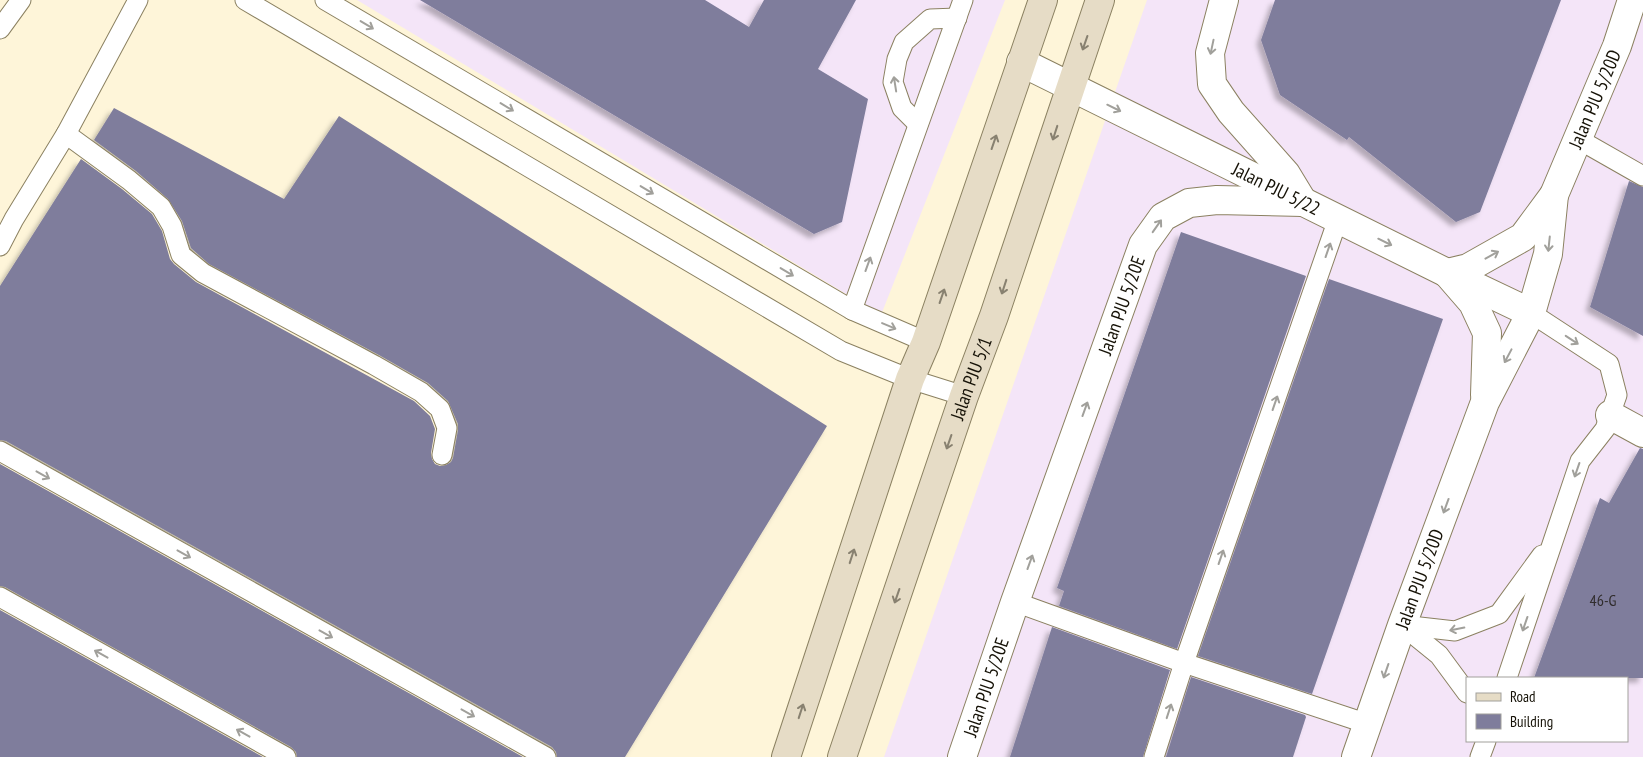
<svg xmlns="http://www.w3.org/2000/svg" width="1643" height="757" font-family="'PT Sans Narrow',sans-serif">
  <defs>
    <filter id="shadow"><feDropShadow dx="-4.5" dy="4.5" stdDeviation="2.5" flood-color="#0004"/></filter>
  </defs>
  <rect width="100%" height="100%" fill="#fef5d9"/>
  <!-- commercial -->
  <g fill="#f4e5f8" fill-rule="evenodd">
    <polygon points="357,0 1005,0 881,315"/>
    <path d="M1147 0H1643V757H884ZM1467 678H1627V741H1467Z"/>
  </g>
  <!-- building -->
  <g fill="#7f7d9c" filter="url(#shadow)">
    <polygon points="420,0 705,0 749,27 764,0 856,0 818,69 868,99 842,222 814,234"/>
    <polygon points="1275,0 1561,0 1480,212 1456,222 1349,137 1347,140 1280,95 1261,40"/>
    <polygon points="114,108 284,199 339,116 827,426 625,757 557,757 556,752 552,747 6,441 0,440 0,286 81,159 122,189 152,214 162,231 170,259 174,264 196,282 414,401 430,416 435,429 431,453 432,459 435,464 440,466 446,465 451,462 453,458 458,430 458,424 448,401 428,383 379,355 209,264 191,248 182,221 168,199 136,171 94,140"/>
    <polygon points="1629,181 1643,187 1643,336 1590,307"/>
    <polygon points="1181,232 1306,276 1177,649 1059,606 1064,591 1057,588"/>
    <polygon points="1329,279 1443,319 1312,694 1198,656"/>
    <polygon points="1640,448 1643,449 1643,678 1534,678 1600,498 1609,503"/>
    <polygon points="0,464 523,757 297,757 296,752 291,747 5,587 0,586"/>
    <polygon points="0,610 263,757 0,757"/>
    <polygon points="1052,627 1170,670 1143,757 1010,757"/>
    <polygon points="1191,677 1305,715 1306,717 1293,757 1166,757"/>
  </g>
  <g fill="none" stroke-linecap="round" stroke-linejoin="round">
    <defs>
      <g id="lane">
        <polyline points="245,0 841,351 910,379 964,396"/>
        <polyline points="325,0 852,310 926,342"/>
        <polyline points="0,29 21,0"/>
        <polyline points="918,124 902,108 893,82 897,59 904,42 930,19 957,18"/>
        <polyline points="66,134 129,180 161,207 172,226 181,255 203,273 374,365 421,392 440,409 447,428 442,455"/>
        <polyline points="1578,139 1643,176"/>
        <polyline points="0,246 14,219 66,134 138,0"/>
        <polyline points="852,310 963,0"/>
        <polyline points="0,451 546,757"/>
        <polyline points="0,597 286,757"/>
        <polyline points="1015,602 1184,663 1368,724"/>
        <polyline points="1402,625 1455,631 1499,614 1542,555"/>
        <polyline points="1402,625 1439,655 1467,693"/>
        <polyline points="1507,678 1580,461 1605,429 1617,395 1609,364 1531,313"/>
        <polyline points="1154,757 1184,663 1338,219"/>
        <polyline points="1480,757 1486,741"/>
      </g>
      <g id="street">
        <polyline points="1224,0 1210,53 1212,84 1231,112 1286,174 1303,202"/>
        <path id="s1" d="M1021 62 1447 273 1531 313"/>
        <path id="s2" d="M1485 395 1487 333 1473 303 1447 273 1468 268 1523 237 1554 195 1617 46 1632 0"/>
        <polyline points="1610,415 1643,433"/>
        <path id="s3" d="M962 757 1015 602 1143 245 1163 217 1189 203 1217 200 1303 202"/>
        <path id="s4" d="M1356 757 1402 625 1485 402 1531 313 1548 254 1554 195"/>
      </g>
      <g id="secondary">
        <polyline points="786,757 910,379 926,342 1043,0"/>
        <path id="s5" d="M842 757 964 396 994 316 1100 0"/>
      </g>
    </defs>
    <!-- lane casing -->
    <use href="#lane" stroke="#8b8161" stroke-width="21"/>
    <!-- street casing -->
    <use href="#street" stroke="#8b8161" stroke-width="30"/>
    <!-- secondary casing -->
    <use href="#secondary" stroke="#8b8161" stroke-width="30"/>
    <!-- lane -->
    <use href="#lane" stroke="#fff" stroke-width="19"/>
    <!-- street -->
    <use href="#street" stroke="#fff" stroke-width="28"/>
    <!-- secondary -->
    <use href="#secondary" stroke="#e6dcc6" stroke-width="28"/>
  </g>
  <!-- one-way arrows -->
  <defs><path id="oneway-shaft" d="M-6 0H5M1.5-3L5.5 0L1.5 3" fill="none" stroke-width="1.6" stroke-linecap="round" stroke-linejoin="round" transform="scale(1.25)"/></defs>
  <g stroke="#a1a09b">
    <use href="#oneway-shaft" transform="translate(367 25) rotate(31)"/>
    <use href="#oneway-shaft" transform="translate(1212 47) rotate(102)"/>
    <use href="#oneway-shaft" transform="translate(895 84) rotate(-99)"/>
    <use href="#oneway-shaft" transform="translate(507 107) rotate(31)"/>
    <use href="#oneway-shaft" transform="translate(1114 108) rotate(26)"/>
    <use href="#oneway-shaft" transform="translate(647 190) rotate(31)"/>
    <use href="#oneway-shaft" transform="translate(1157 226) rotate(-55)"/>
    <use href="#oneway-shaft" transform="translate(1385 242) rotate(26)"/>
    <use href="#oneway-shaft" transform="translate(1549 244) rotate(96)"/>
    <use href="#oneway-shaft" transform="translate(1328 250) rotate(-71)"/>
    <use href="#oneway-shaft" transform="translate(1492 255) rotate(-29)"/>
    <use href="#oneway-shaft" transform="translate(868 264) rotate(-70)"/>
    <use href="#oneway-shaft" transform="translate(787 272) rotate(31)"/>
    <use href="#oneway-shaft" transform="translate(889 326) rotate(23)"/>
    <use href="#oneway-shaft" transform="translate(1572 340) rotate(33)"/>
    <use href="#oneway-shaft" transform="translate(1508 356) rotate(118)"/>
    <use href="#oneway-shaft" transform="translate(1275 403) rotate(-71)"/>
    <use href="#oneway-shaft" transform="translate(1085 409) rotate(-70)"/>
    <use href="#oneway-shaft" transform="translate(1577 470) rotate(109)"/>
    <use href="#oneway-shaft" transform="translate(43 475) rotate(29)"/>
    <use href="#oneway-shaft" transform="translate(1446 506) rotate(110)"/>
    <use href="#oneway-shaft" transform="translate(184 554) rotate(29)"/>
    <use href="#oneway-shaft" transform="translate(1221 557) rotate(-71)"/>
    <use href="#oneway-shaft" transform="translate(1030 562) rotate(-70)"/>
    <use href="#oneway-shaft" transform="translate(1525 624) rotate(109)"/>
    <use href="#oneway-shaft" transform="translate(1457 629) rotate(169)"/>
    <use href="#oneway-shaft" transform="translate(326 634) rotate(29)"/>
    <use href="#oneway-shaft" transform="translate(101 654) rotate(-151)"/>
    <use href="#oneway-shaft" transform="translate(1386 671) rotate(109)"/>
    <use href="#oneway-shaft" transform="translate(1169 711) rotate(-72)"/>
    <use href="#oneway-shaft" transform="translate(468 713) rotate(29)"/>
    <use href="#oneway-shaft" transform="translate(243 733) rotate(-151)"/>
  </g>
  <g stroke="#888170">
    <use href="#oneway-shaft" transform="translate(1085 43) rotate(109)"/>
    <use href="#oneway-shaft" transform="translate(1055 133) rotate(108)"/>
    <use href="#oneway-shaft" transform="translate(994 142) rotate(-71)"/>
    <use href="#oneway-shaft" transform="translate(1004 287) rotate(108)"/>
    <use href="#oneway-shaft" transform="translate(942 296) rotate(-71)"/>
    <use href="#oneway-shaft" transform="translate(949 442) rotate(109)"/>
    <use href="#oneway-shaft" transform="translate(852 556) rotate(-72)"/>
    <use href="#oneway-shaft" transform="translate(897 596) rotate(109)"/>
    <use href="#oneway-shaft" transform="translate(801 711) rotate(-72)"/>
  </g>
  <g text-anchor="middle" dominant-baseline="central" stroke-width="4" stroke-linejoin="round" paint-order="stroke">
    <!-- number labels -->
    <g font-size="16" fill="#302c2c">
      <text x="1603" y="600">46-G</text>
    </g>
    <!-- street labels -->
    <g font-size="19" fill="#151106" stroke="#fff">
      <text stroke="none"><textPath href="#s2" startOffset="376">Jalan PJU 5/20D</textPath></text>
      <text stroke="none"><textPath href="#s1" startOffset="285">Jalan PJU 5/22</textPath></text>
      <text stroke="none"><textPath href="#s3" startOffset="479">Jalan PJU 5/20E</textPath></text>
      <text stroke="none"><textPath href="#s5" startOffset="400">Jalan PJU 5/1</textPath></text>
      <text stroke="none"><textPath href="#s4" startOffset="189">Jalan PJU 5/20D</textPath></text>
      <text stroke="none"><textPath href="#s3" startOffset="74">Jalan PJU 5/20E</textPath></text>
    </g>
  </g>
  <!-- legend -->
  <rect x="1466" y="677" width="162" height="65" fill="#ffffff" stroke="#a1a09b"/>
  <rect x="1476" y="693" width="25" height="8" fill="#e6dcc6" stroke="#a1a09b"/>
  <text x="1510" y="702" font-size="15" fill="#151106">Road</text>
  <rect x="1476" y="714" width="25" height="15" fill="#7f7d9c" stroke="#a1a09b"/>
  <text x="1510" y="727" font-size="15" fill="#151106">Building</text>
</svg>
